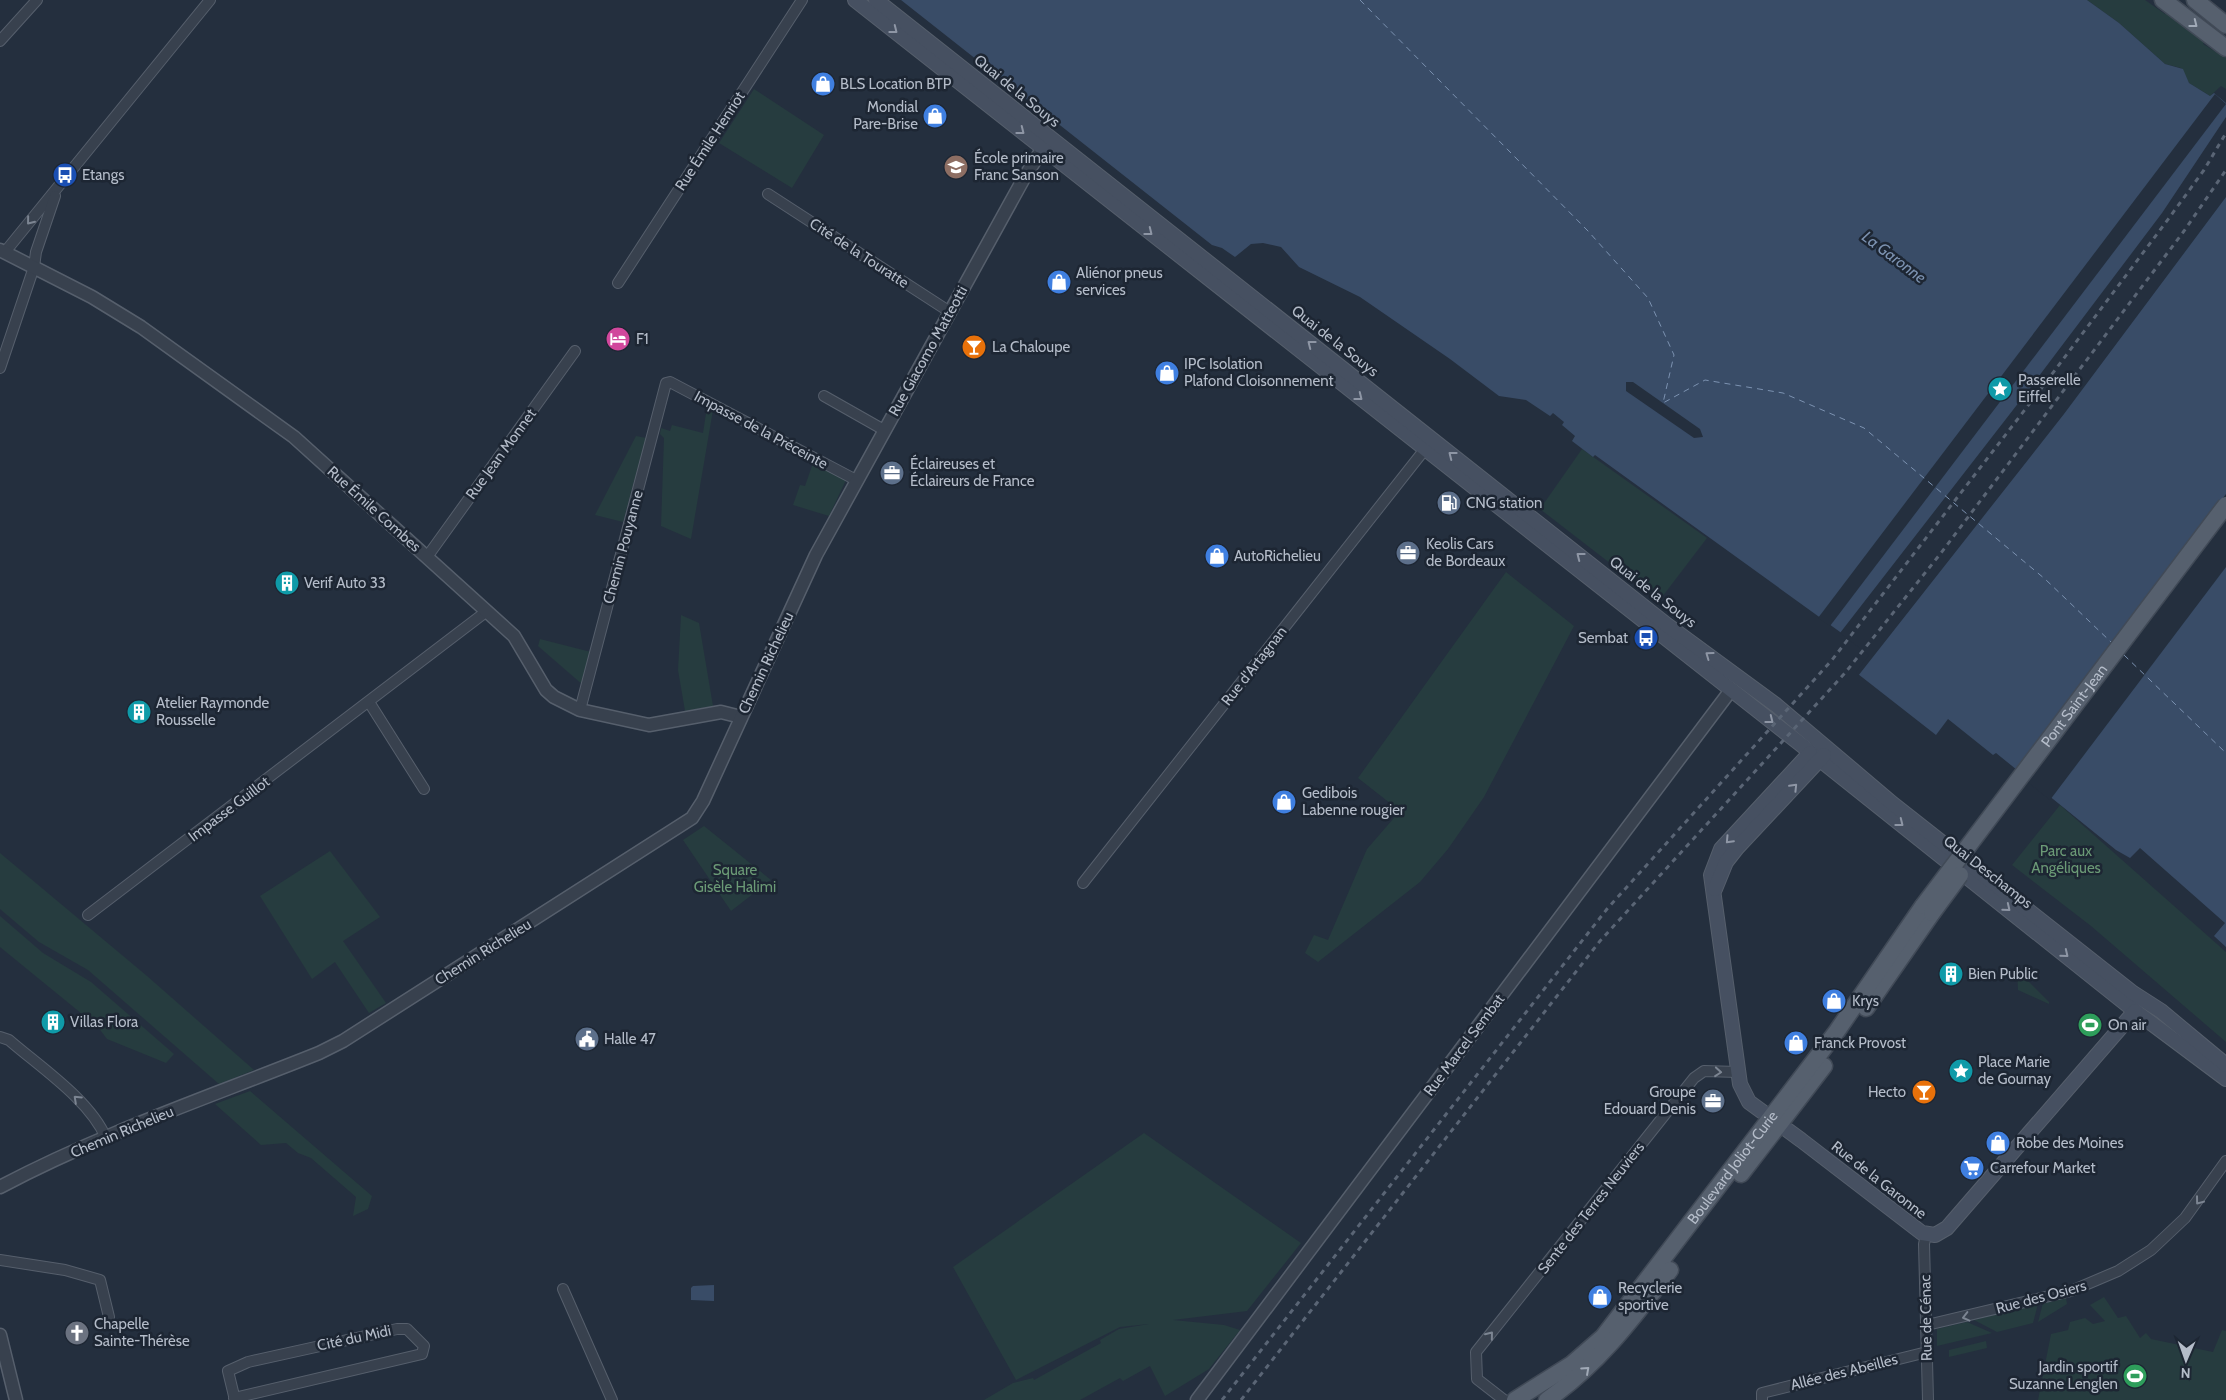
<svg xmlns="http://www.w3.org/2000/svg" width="2226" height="1400" font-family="Cabin,sans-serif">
  <rect width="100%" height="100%" fill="#242f3e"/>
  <!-- green -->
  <g fill="#263c3f">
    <polygon points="2087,0 2145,0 2165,14 2168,11 2206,39 2203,44 2226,58 2226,89 2221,86 2210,96 2189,83 2181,68 2165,64 2119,23"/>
    <polygon points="754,89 824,135 792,188 719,143"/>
    <polygon points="707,407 713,410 691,539 661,526 664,438 660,434 661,428 670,431 672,425 703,433"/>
    <polygon points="636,436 646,438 623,522 595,515"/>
    <polygon points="1582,449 1707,538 1659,601 1540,509"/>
    <polygon points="813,463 846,480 829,516 793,505 800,485 805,486"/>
    <polygon points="1506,572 1574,626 1484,797 1448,849 1420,882 1318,962 1305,953 1314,935 1328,940 1367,849 1400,811 1358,778"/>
    <polygon points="681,615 699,623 713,706 685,711 678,670"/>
    <polygon points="540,639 591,652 583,685 538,646"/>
    <polygon points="2060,805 2226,952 2226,1042 2091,926 2012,865"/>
    <polygon points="704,826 771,880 731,911 683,840"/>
    <polygon points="330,851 380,917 343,941 386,1003 369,1013 335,962 312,979 260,896"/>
    <polygon points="0,853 147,976 254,1070 219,1084 88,970 39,942 0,909"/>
    <polygon points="0,916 43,953 91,982 174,1054 166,1063 107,1039 98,1027 0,947"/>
    <polygon points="2017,970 2049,1002 2049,1004 2018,990"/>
    <polygon points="250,1091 372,1196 368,1209 353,1216 356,1197 311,1158 298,1153 286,1143 261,1145 215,1104"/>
    <polygon points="1144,1133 1301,1243 1247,1311 1173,1320 1224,1325 1240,1330 1209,1369 1165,1396 1150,1366 1123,1381 1120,1378 1080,1400 984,1400 1013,1383 1033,1378 1034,1380 1101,1343 1100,1340 1119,1329 1149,1324 1120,1327 1016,1380 953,1267"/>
    <polygon points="2104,1297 2118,1318 2126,1316 2140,1338 2146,1333 2151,1339 2213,1352 2222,1330 2226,1331 2226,1400 2038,1400 2051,1334 2068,1330 2070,1322 2085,1318 2093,1324 2105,1321 2090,1305"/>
    <polygon points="2066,1298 2067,1304 2038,1322 2043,1303"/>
    <polygon points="2038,1304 2033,1323 1997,1332 1974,1320"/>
    <polygon points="1967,1322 1992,1333 1937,1346 1937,1329"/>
    <polygon points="1986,1341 1987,1348 1949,1357 1949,1350"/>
  </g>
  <!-- water -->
  <g fill="#394c67">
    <polygon points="901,0 2087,0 2119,23 2165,64 2183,69 2189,83 2210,96 2214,93 2226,103 2226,947 2214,936 2225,923 2140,848 2130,858 2116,850 1996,753 1993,755 1948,719 1936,735 1858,674 1872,655 1595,455 1593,457 1572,441 1575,436 1562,425 1564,422 1553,413 1550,416 1526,400 1499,396 1450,359 1360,297 1299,267 1281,247 1263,243 1251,244 1235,257 1222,248 1212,245"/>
    <polygon points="714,1285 714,1301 691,1300 691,1288 693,1286"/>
  </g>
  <!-- pier -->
  <g fill="#242f3e">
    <polygon points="2215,94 2226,104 1830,626 1818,618"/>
    <polygon points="2226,117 2226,197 2064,414 1858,676 1856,672 1869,655 1840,633 2030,388 2162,213"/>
    <polygon points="1626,382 1633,382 1700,429 1703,437 1694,438 1626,391"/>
    <polygon points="2226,494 2226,567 2050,800 2015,772"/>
  </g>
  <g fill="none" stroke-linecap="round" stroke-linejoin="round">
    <!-- ferry -->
    <g stroke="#7c92b1" stroke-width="1" stroke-dasharray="6 5" stroke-linecap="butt">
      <polyline points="1360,0 1588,231 1648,298 1674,355 1663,403 1705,380 1783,393 1864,428 2045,579 2112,643"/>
      <polyline points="2124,655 2226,753"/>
    </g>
    <defs>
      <g id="minor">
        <polyline points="0,41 37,0"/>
        <polyline points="768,194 950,312"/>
        <polyline points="5,252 210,0"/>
        <polyline points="618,283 802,0"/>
        <polyline points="0,368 34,267 36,252 55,196"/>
        <polyline points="824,396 884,430"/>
        <polyline points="427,557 575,351"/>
        <polyline points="369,702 424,789"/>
        <polyline points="580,710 666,383 670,382 856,480"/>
        <polyline points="1083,883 1429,444"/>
        <polyline points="88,915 487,611"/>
        <path d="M0 1037 9 1040C40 1067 90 1100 106 1138"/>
        <polyline points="1926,1235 1924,1244 1928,1400"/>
        <polyline points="0,1260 65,1270 100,1280 109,1317"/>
        <polyline points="563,1289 612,1400"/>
        <polyline points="1927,1325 2071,1291 2118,1271 2151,1250 2185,1218 2226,1161"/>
        <polyline points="234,1398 422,1354 424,1346 407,1329 397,1329 248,1362 228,1371 235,1400"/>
        <polyline points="1504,1400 1477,1379 1476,1352 1694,1078 1704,1071 1738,1072"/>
        <polyline points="1762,1400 1762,1393 1927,1352"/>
      </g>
      <g id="tertiary">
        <polyline points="0,250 92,297 141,327 294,437 514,636 546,690 554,697 580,710 649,725 721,712 741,717"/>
        <path d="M0 1187C102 1133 212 1096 319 1053L343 1041 692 818 703 801 816 555 1024 178 1048 140"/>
        <polyline points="0,1335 16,1400"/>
        <polyline points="1197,1400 1731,690"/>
      </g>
      <g id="secondary">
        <polyline points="855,0 1799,743 2135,1011 2226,1079"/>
        <polyline points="876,0 1667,625 1776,705 1893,804 2133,993 2161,1011 2226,1065"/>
        <polyline points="1810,753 1721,849 1711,875 1740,1084 1749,1102 1801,1140 1922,1233 1935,1235 1947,1228 2135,1011"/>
        <polyline points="1715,889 1726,862 1737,848 1824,755"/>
      </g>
      <g id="primary">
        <polyline points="2163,0 2226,48"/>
        <polyline points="2195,0 2226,25"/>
        <polyline points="1866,1008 1932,913"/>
        <polyline points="1741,1174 1824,1066"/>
        <path id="s1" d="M1515 1400 1572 1364 1603 1337 1837 1031 1923 906"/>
        <path d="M1547 1400C1598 1365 1633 1318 1670 1270"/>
      </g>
    </defs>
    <!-- minor casing -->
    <use href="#minor" stroke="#565f6c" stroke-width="12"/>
    <!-- tertiary casing -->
    <use href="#tertiary" stroke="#565f6c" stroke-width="15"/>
    <!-- secondary casing -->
    <use href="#secondary" stroke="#565f6c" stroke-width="16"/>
    <!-- primary casing -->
    <use href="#primary" stroke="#414a57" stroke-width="19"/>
    <!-- minor -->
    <use href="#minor" stroke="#38414e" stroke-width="10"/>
    <!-- tertiary -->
    <use href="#tertiary" stroke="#38414e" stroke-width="12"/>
    <!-- secondary -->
    <use href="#secondary" stroke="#465061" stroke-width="14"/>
    <!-- primary -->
    <use href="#primary" stroke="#56606e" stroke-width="16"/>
    <!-- rail -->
    <g stroke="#5a6575" stroke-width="3" stroke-dasharray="5 5" stroke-linecap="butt">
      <polyline points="1222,1400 1607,909 1832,660 2037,394 2169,218 2204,170 2226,133"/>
      <polyline points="1241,1400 1600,941 1845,673 1941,553 2184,231 2226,170"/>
    </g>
    <defs>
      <g id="primary-bridge">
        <path id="s2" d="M1923 906 2226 505"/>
        <polyline points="1932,913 1960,875"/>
      </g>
    </defs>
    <!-- primary-bridge casing -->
    <use href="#primary-bridge" stroke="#414a57" stroke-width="19" stroke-linecap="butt"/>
    <!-- primary-bridge -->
    <use href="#primary-bridge" stroke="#56606e" stroke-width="16"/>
  </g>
  <!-- one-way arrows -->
  <defs><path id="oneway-chevron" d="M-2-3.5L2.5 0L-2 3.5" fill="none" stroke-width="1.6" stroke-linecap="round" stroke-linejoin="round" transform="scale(1.25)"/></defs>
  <g stroke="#a1aab7">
    <use href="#oneway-chevron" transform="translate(2194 24) rotate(38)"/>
    <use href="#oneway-chevron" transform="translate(1586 1370) rotate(-42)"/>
  </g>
  <g stroke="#8e96a5">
    <use href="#oneway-chevron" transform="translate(894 30) rotate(38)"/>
    <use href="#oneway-chevron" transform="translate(1021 131) rotate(38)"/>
    <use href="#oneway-chevron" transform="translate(1149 232) rotate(38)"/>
    <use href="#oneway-chevron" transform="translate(1311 344) rotate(-142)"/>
    <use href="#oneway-chevron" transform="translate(1359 397) rotate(38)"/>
    <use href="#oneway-chevron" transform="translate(1452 455) rotate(-142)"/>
    <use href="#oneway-chevron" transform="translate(1580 556) rotate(-142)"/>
    <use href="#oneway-chevron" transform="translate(1709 655) rotate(-144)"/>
    <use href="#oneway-chevron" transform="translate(1770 720) rotate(38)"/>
    <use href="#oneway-chevron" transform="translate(1794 787) rotate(-46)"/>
    <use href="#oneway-chevron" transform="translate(1900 823) rotate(38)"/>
    <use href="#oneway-chevron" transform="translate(1729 840) rotate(133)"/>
    <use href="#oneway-chevron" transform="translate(2007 908) rotate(39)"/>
    <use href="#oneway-chevron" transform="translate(2065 954) rotate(39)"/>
  </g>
  <g stroke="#7c8592">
    <use href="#oneway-chevron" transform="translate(30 221) rotate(129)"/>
    <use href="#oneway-chevron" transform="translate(1718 1072) rotate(5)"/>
    <use href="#oneway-chevron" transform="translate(77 1099) rotate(-137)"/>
    <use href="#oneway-chevron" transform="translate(2199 1201) rotate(127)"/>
    <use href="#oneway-chevron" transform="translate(1966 1317) rotate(166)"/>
    <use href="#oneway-chevron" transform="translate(1490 1335) rotate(-51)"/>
  </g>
  <!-- icons -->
  <defs>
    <symbol id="shop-disc" viewBox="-11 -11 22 22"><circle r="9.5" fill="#3f7fe0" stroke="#1d2633"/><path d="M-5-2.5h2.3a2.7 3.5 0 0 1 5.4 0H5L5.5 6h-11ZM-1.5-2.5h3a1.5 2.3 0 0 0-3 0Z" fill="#fff"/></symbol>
    <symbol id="school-disc" viewBox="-11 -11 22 22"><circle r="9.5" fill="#8d6e63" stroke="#1d2633"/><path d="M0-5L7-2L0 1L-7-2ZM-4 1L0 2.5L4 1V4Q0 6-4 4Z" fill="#fff"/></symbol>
    <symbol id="bus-disc" viewBox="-11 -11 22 22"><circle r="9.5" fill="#1a4fb4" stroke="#1d2633"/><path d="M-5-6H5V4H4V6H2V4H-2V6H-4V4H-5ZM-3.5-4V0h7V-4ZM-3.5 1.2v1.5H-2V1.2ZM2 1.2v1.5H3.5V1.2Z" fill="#fff"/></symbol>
    <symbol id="hotel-disc" viewBox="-11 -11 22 22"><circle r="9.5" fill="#d1479c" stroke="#1d2633"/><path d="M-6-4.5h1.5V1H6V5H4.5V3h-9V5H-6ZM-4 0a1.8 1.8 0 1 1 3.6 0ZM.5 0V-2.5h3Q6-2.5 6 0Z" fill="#fff"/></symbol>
    <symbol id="bar-disc" viewBox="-11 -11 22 22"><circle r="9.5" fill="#e8710a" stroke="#1d2633"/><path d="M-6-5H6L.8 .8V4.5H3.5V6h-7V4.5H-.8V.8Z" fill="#fff"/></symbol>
    <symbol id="sight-disc" viewBox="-11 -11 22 22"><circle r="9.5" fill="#0f9aa8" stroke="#1d2633"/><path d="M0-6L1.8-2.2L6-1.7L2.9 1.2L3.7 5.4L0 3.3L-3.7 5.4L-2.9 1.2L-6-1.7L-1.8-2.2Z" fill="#fff"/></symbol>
    <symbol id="office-disc" viewBox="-11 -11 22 22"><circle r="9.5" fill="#5c6f8a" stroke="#1d2633"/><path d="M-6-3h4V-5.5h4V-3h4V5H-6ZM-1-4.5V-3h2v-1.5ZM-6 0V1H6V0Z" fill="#fff"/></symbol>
    <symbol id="fuel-disc" viewBox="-11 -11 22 22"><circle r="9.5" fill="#5c6f8a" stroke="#1d2633"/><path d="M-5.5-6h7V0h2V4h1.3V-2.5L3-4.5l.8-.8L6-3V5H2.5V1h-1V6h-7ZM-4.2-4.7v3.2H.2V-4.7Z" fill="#fff"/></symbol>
    <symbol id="building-disc" viewBox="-11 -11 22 22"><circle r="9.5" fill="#0f9aa8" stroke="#1d2633"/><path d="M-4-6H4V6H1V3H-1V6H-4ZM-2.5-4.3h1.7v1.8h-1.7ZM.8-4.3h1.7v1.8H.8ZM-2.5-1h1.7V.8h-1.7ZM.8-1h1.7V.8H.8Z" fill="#fff"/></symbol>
    <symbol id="stadium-disc" viewBox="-11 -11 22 22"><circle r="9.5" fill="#2e9e5b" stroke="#1d2633"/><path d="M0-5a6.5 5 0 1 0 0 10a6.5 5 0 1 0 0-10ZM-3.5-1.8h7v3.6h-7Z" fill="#fff"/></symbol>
    <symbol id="civic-disc" viewBox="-11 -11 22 22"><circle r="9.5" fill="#5c6f8a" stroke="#1d2633"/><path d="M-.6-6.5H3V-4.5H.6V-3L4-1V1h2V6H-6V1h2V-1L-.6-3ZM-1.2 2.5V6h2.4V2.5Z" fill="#fff"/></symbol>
    <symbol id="supermarket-disc" viewBox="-11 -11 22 22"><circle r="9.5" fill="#3f7fe0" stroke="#1d2633"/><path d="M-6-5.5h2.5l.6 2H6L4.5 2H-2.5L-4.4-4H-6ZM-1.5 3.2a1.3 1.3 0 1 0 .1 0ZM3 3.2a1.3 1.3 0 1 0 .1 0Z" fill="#fff"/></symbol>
    <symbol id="church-disc" viewBox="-11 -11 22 22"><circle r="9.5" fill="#6b7280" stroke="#1d2633"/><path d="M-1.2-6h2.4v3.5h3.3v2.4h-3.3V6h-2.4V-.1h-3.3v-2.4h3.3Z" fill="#fff"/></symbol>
  </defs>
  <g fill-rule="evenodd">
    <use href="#shop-disc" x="809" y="70" width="28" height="28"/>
    <use href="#shop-disc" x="921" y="102" width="28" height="28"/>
    <use href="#school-disc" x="942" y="153" width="28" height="28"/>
    <use href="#bus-disc" x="51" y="161" width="28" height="28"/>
    <use href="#shop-disc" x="1045" y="268" width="28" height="28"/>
    <use href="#hotel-disc" x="604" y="325" width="28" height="28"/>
    <use href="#bar-disc" x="960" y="333" width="28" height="28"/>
    <use href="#shop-disc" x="1153" y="359" width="28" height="28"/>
    <use href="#sight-disc" x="1986" y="375" width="28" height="28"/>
    <use href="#office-disc" x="878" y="459" width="28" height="28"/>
    <use href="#fuel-disc" x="1435" y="489" width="28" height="28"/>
    <use href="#office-disc" x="1394" y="539" width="28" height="28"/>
    <use href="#shop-disc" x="1203" y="542" width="28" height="28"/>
    <use href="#building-disc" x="273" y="569" width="28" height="28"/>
    <use href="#bus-disc" x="1632" y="624" width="28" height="28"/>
    <use href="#building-disc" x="125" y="698" width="28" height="28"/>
    <use href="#shop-disc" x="1270" y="788" width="28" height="28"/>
    <use href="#building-disc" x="1937" y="960" width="28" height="28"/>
    <use href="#shop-disc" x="1820" y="987" width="28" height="28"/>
    <use href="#building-disc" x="39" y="1008" width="28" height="28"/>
    <use href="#stadium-disc" x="2076" y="1011" width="28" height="28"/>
    <use href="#civic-disc" x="573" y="1025" width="28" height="28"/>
    <use href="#shop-disc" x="1782" y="1029" width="28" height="28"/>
    <use href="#sight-disc" x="1947" y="1057" width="28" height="28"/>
    <use href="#bar-disc" x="1910" y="1078" width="28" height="28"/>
    <use href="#office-disc" x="1699" y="1087" width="28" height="28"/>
    <use href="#shop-disc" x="1984" y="1129" width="28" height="28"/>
    <use href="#supermarket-disc" x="1958" y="1154" width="28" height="28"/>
    <use href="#shop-disc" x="1586" y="1283" width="28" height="28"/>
    <use href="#church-disc" x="63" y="1319" width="28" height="28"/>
    <use href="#stadium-disc" x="2121" y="1362" width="28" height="28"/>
  </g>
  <g text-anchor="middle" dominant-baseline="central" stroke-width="5" stroke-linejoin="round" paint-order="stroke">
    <!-- poi labels -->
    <g font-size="15" fill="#b4bcc9" stroke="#1d2633" text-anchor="start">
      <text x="840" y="84">BLS Location BTP</text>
      <text x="918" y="107" text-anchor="end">Mondial<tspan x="918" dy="17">Pare-Brise</tspan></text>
      <text x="974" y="158">École primaire<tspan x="974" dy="17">Franc Sanson</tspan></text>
      <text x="82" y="175">Etangs</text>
      <text x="1076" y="273">Aliénor pneus<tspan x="1076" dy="17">services</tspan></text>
      <text x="636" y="339">F1</text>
      <text x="992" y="347">La Chaloupe</text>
      <text x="1184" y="364">IPC Isolation<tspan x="1184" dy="17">Plafond Cloisonnement</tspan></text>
      <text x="2018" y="380">Passerelle<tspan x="2018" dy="17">Eiffel</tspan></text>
      <text x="910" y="464">Éclaireuses et<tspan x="910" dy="17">Éclaireurs de France</tspan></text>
      <text x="1466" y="503">CNG station</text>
      <text x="1426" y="544">Keolis Cars<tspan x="1426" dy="17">de Bordeaux</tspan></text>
      <text x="1234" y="556">AutoRichelieu</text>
      <text x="304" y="583">Verif Auto 33</text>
      <text x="1628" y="638" text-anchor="end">Sembat</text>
      <text x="156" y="703">Atelier Raymonde<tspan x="156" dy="17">Rousselle</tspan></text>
      <text x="1302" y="793">Gedibois<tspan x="1302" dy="17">Labenne rougier</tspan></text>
      <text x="1968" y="974">Bien Public</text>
      <text x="1852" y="1001">Krys</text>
      <text x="70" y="1022">Villas Flora</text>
      <text x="2108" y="1025">On air</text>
      <text x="604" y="1039">Halle 47</text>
      <text x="1814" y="1043">Franck Provost</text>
      <text x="1978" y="1062">Place Marie<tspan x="1978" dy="17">de Gournay</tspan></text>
      <text x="1696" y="1092" text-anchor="end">Groupe<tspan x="1696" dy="17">Edouard Denis</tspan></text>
      <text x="1906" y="1092" text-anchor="end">Hecto</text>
      <text x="2016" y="1143">Robe des Moines</text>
      <text x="1990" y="1168">Carrefour Market</text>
      <text x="1618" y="1288">Recyclerie<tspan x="1618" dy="17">sportive</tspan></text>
      <text x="94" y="1324">Chapelle<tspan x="94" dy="17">Sainte-Thérèse</tspan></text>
      <text x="2118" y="1367" text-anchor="end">Jardin sportif<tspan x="2118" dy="17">Suzanne Lenglen</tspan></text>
    </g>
    <!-- street labels -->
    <g font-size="15" fill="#b4bcc9" stroke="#1d2633">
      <text transform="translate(1017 91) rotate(39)">Quai de la Souys</text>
      <text transform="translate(710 141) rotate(-57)">Rue Émile Henriot</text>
      <text transform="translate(859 253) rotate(33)">Cité de la Touratte</text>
      <text transform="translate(1335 341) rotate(38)">Quai de la Souys</text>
      <text transform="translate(928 351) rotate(-61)">Rue Giacomo Matteotti</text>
      <text transform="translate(761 430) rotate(28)">Impasse de la Préceinte</text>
      <text transform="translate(501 454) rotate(-54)">Rue Jean Monnet</text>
      <text transform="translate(374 509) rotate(42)">Rue Émile Combes</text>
      <text transform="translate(623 547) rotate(-75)">Chemin Pouyanne</text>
      <text transform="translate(1653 592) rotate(38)">Quai de la Souys</text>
      <text transform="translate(766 663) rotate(-65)">Chemin Richelieu</text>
      <text transform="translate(1254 666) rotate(-52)">Rue d'Artagnan</text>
      <text stroke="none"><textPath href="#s2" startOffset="251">Pont Saint-Jean</textPath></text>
      <text transform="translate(229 809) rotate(-37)">Impasse Guillot</text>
      <text transform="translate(1988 872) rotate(38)">Quai Deschamps</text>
      <text transform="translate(483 952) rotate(-32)">Chemin Richelieu</text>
      <text transform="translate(1464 1045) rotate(-53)">Rue Marcel Sembat</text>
      <text transform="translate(122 1132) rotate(-23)">Chemin Richelieu</text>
      <text stroke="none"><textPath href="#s1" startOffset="322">Boulevard Joliot-Curie</textPath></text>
      <text transform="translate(1879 1180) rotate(38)">Rue de la Garonne</text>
      <text transform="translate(1591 1208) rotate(-52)">Sente des Terres Neuviers</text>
      <text transform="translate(2041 1297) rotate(-15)">Rue des Osiers</text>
      <text transform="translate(1926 1318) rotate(-91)">Rue de Cénac</text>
      <text transform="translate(354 1338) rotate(-12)">Cité du Midi</text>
      <text transform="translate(1844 1372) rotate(-14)">Allée des Abeilles</text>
    </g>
    <!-- park labels -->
    <g font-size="15" fill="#6b9a76" stroke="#1d2633">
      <text x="2066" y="851">Parc aux<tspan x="2066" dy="17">Angéliques</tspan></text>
      <text x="735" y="870">Square<tspan x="735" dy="17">Gisèle Halimi</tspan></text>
    </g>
    <!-- water labels -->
    <g font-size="16" font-style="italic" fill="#7c92b1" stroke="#1d2633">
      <text transform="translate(1894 257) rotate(37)">La Garonne</text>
    </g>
  </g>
  <!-- north arrow -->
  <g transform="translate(2186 1360) rotate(182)" stroke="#1d2633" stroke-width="4" paint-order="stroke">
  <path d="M0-4L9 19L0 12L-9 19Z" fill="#b4bcc9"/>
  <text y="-8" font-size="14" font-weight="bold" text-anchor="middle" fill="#b4bcc9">N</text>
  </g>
</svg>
